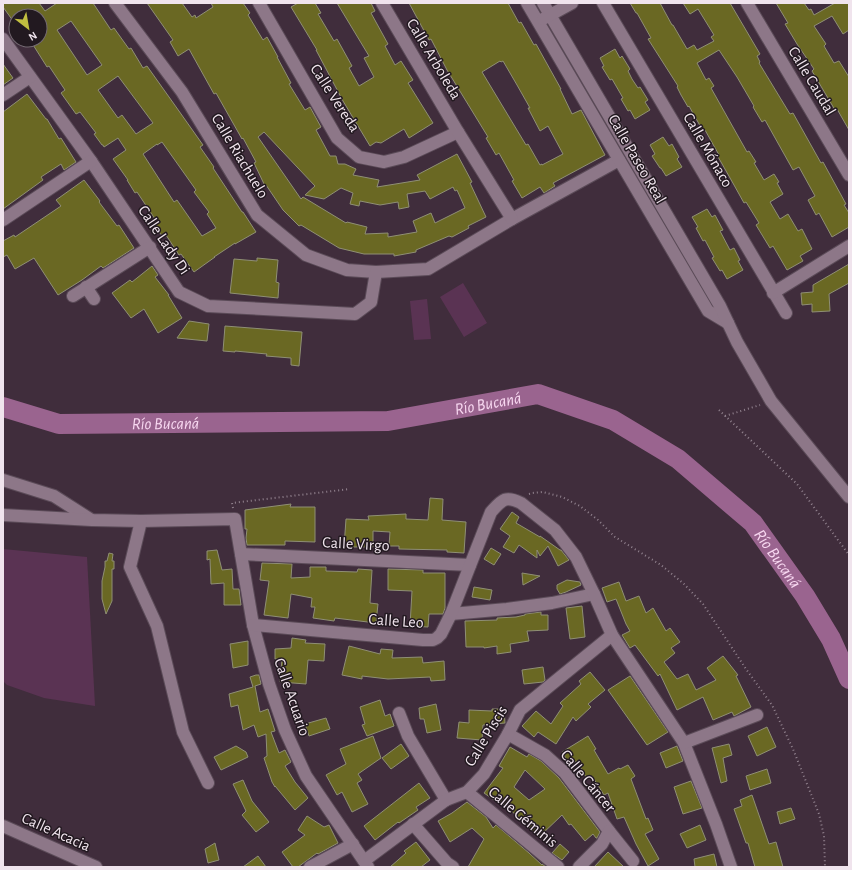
<svg xmlns="http://www.w3.org/2000/svg" width="852" height="870" font-family="'Alegreya Sans',sans-serif">
  <rect width="100%" height="100%" fill="#402d3c"/>
  <!-- green -->
  <g fill="#5a3353">
    <polygon points="463,283 487,323 464,337 440,297"/>
    <polygon points="427,299 431,339 414,340 410,301"/>
    <polygon points="3,549 87,557 95,706 44,698 7,685 3,681"/>
  </g>
  <g fill="none" stroke-linecap="round" stroke-linejoin="round">
    <!-- river -->
    <path stroke="#9a648f" stroke-width="20" id="s1" d="M3 407 59 424 388 421 538 394 613 420 678 459 753 523 805 596 831 639 849 679"/>
  </g>
  <!-- building -->
  <g fill="#6a6823" stroke="#8f8f75" fill-rule="evenodd">
    <path d="M3 3H39L45 11 57 3H93L111 30 114 28 129 49 131 48 143 68 147 66 174 104 203 145 200 147 214 167 213 168 242 212H243L256 232 235 244V243L214 257H215L194 272 181 254 179 255 166 235 163 237 156 228 155 219 137 192 135 193 127 180H128L113 159 126 150 118 138 104 147 103 145H102L94 134 96 133 80 112 76 114 61 93 65 90 49 66 47 67 30 40H40V16H16V25L3 7ZM71 21 102 65 87 75 57 30ZM118 76 153 123 136 134 122 115 118 118 98 90ZM162 142 196 190 194 192 209 212 207 214 216 228 202 236 177 200 174 202 143 154 157 144V145Z"/>
    <path d="M147 3H182L192 17 195 15 196 18 213 7 211 3H243L250 13 248 15 263 40 267 37 278 57H277L291 83 289 84 305 110 310 107 321 127 316 130 330 156H336L338 164H345L356 169 353 175 379 180 377 187 420 180 417 175 457 154 472 182 470 183 486 217 468 226 469 228 452 237 449 236 416 250V252L394 256V254H364L339 248 301 225 299 226 283 210 266 185 265 186 254 163 256 162 243 138 242 139 216 93 214 94 189 49 178 56 170 42 173 40ZM264 132 315 186 305 195 324 199 341 188 353 193 350 204 359 206 360 201 380 205 398 202 399 209 409 207 407 194 425 191 430 199 453 187 455 191 457 190 465 208 435 223 431 213 413 221 417 232 388 237V233L365 234 367 227 347 222 346 223 303 197 301 199 258 137Z"/>
    <polygon points="298,3 315,3 321,13 318,14 334,41 337,39 352,66 349,68 359,86 374,77 364,58 369,56 337,3 371,3 375,11 371,13 388,44 385,46 395,65 401,61 413,80 408,83 433,123 409,138 404,129 381,143 376,142 370,146 343,101 316,50 317,50 291,7"/>
    <path d="M409 3H508L519 23 521 22 534 45 536 44 561 89H560L572 114 581 110 605 155 553 183 555 186 544 193 540 187 522 198 512 181 514 180 499 153 496 155 486 138 488 137 447 70 431 39 429 40ZM500 61 501 62 503 61 517 85 530 108H528L540 131 548 126 563 154 542 165V164L540 165 528 144 526 145 482 72Z"/>
    <polygon points="630,3 660,3 672,25 673,25 687,49 694,45 697,50 714,41 711,37 714,35 698,9 690,14 683,3 730,3 760,54 757,56 760,62 759,63 790,114 793,113 821,163 823,162 846,204 844,205 849,213 849,227 832,237 819,213 816,215 808,200 815,196 799,167 793,170 765,120 762,122 753,107 754,106 737,77 719,50 697,63 706,80 709,78 714,86 711,88 747,152 749,151 756,162 754,163 764,180 774,174 779,182 777,183 783,194 770,202 780,219 788,214 798,231 802,229 812,249 800,256 803,261 787,270 773,246 770,248 756,225 759,223 746,202 744,203 734,185 717,155 719,155 705,130 703,131 689,106 688,107 681,95 677,87 678,86 648,39 651,38 637,13 636,13"/>
    <polygon points="776,3 804,3 809,10 811,9 814,15 835,3 849,3 849,30 843,34 832,16 814,26 826,44 824,46 834,63 839,61 849,77 849,130 837,109 835,110 812,71 814,69 797,44 785,24 788,23"/>
    <polygon points="615,49 620,58 622,56 630,69 628,71 632,79 638,88 640,87 648,100 645,102 650,110 635,119 630,110 628,111 621,99 623,98 612,79 610,80 602,67 604,66 600,58"/>
    <polygon points="3,64 13,78 3,85"/>
    <polygon points="27,94 46,119 47,119 59,139 61,138 76,162 64,170 61,164 41,177 43,180 3,209 3,112"/>
    <polygon points="663,137 669,146 672,144 679,157 677,159 682,167 666,176 661,168 660,168 652,156 655,154 650,145"/>
    <polygon points="84,180 100,201 99,202 117,226 119,225 134,248 103,268 101,266 82,280 58,295 34,258 15,269 7,255 3,257 3,241 14,235 15,237 61,206 56,200"/>
    <polygon points="707,209 712,217 715,215 723,230 720,231 730,250 734,248 740,260 738,261 743,270 727,279 722,270 720,271 712,258 714,257 705,240 703,241 696,228 698,227 692,217"/>
    <polygon points="257,258 278,260 276,282 279,283 278,298 230,293 234,259 257,261"/>
    <polygon points="849,264 849,283 829,294 830,311 812,312 812,304 802,305 801,293 813,292 813,285"/>
    <polygon points="152,266 158,275 155,277 169,295 168,295 182,318 158,333 144,309 131,318 112,293 130,280 132,282"/>
    <polygon points="189,321 209,324 207,341 177,338"/>
    <polygon points="225,326 302,332 299,366 291,365 291,358 266,356 267,354 235,351 235,352 223,351"/>
    <polygon points="430,498 443,499 442,520 466,522 464,553 447,552 447,550 399,549 399,546 389,546 390,532 373,531 373,547 344,547 346,519 369,520 368,516 406,514 406,519 428,520"/>
    <polygon points="291,504 290,507 315,507 315,542 285,541 285,545 247,545 246,538 247,529 245,529 245,510"/>
    <polygon points="512,512 519,517 516,523 540,537 540,536 560,550 561,550 569,560 558,566 548,546 540,556 537,550 537,558 519,545 514,553 503,547 510,536 500,529"/>
    <polygon points="491,548 501,554 494,565 484,559"/>
    <polygon points="217,550 222,570 232,569 233,589 239,589 241,605 224,605 224,583 211,584 210,559 207,560 207,551"/>
    <polygon points="109,553 113,554 112,561 114,561 114,569 112,569 112,601 106,614 102,599 102,581 105,567 105,561 107,561"/>
    <polygon points="262,563 292,564 291,578 310,577 310,567 326,567 326,571 357,572 358,569 372,570 370,603 378,604 376,623 335,618 334,621 313,618 315,607 311,607 312,598 291,594 288,618 264,615 269,581 260,580"/>
    <polygon points="388,569 423,570 423,573 445,573 445,608 443,614 429,614 428,627 410,626 412,591 388,590"/>
    <polygon points="522,573 540,576 523,585"/>
    <polygon points="567,580 580,582 581,585 566,592 560,594 557,589 557,585"/>
    <polygon points="619,582 626,601 639,596 646,613 653,608 666,631 670,628 680,642 671,648 675,653 664,662 677,679 688,674 696,690 716,680 707,668 723,656 738,675 736,676 751,707 734,716 732,712 713,720 703,697 677,710 660,674 658,676 635,645 630,648 622,635 630,631 626,624 616,599 607,602 602,588"/>
    <polygon points="474,587 492,590 490,600 472,597"/>
    <polygon points="582,606 585,637 570,639 566,608"/>
    <polygon points="541,612 541,615 548,615 548,630 527,631 529,641 510,644 511,652 497,654 497,646 484,648 484,647 466,647 465,621 497,620 497,618 516,617 525,615 525,614"/>
    <polygon points="292,638 306,640 305,643 325,644 324,661 308,660 306,684 280,682 282,659 275,659 275,649 291,648"/>
    <polygon points="248,641 248,665 233,668 230,644"/>
    <polygon points="349,646 380,654 381,649 393,650 392,658 422,657 423,663 444,661 445,680 431,681 430,677 388,679 362,676 362,679 342,675"/>
    <polygon points="543,667 545,680 543,682 524,684 522,670"/>
    <polygon points="590,672 605,690 588,704 591,707 576,721 573,717 556,744 538,732 534,737 522,726 536,711 551,724 563,706 560,703 581,684 579,681"/>
    <polygon points="256,675 259,675 261,684 255,686 260,712 268,709 275,731 271,732 279,753 285,750 291,762 285,766 295,782 308,798 295,810 275,786 275,787 272,782 264,758 267,756 266,734 258,737 254,725 243,730 238,705 231,707 229,694 253,687 250,677"/>
    <polygon points="630,676 668,732 647,745 608,690"/>
    <polygon points="380,700 385,716 390,714 394,726 367,736 362,725 365,724 360,707"/>
    <polygon points="436,704 441,730 427,733 424,719 420,719 419,708"/>
    <polygon points="492,709 504,709 505,723 483,725 482,740 457,738 459,722 469,723 469,710 492,711"/>
    <polygon points="326,718 330,729 309,736 305,724"/>
    <polygon points="767,727 776,747 757,756 748,736"/>
    <polygon points="373,736 381,758 358,774 362,780 357,783 368,804 352,812 342,792 337,795 326,775 346,764 340,749"/>
    <polygon points="588,736 596,749 594,750 608,774 619,768 620,769 628,765 635,776 631,779 646,819 648,818 653,830 645,834 659,859 648,866 636,844 624,817 617,819 608,793 604,795 592,776 587,779 577,761 570,765 562,752"/>
    <polygon points="401,744 409,756 391,769 382,758"/>
    <polygon points="729,744 732,755 723,758 727,781 721,783 712,748"/>
    <polygon points="236,746 246,752 248,757 221,770 214,757"/>
    <polygon points="677,746 683,761 666,768 660,753"/>
    <path d="M510 747 527 757 529 754 541 761 559 778 600 832 597 838H596L593 834 585 841 571 824 569 825 562 815 539 837 521 819 498 800 497 802 484 793 503 768 499 766ZM525 770 545 789 529 800 514 787Z"/>
    <polygon points="767,769 771,783 750,790 746,776"/>
    <polygon points="243,780 252,801 269,822 256,832 242,815 246,811 233,784"/>
    <polygon points="691,781 702,808 683,814 674,787"/>
    <polygon points="419,783 430,798 416,807 418,810 399,823 398,822 375,840 364,826"/>
    <polygon points="752,795 769,844 776,842 783,867 755,867 748,843 746,843 734,809 742,806 740,800"/>
    <polygon points="467,802 486,817 493,828 496,825 529,853 542,865 542,864 546,867 468,867 484,839 472,828 450,842 438,821 452,813"/>
    <polygon points="791,808 795,819 780,824 777,812"/>
    <polygon points="307,816 324,827 329,825 338,843 318,854 317,853 298,867 293,867 282,852 305,835 298,830"/>
    <polygon points="700,825 706,840 687,848 680,834"/>
    <polygon points="416,842 430,860 421,867 390,867 406,853 404,851"/>
    <polygon points="215,843 219,860 208,863 205,849"/>
    <polygon points="560,844 569,852 562,860 552,853"/>
    <polygon points="608,852 624,867 594,867"/>
    <polygon points="714,854 717,867 695,867 694,859"/>
    <polygon points="258,856 266,867 243,867"/>
  </g>
  <g fill="none" stroke-linecap="round" stroke-linejoin="round">
    <defs>
      <g id="minor">
        <polyline points="115,3 182,92 257,215 306,255 347,270 376,272 428,269 512,219 619,160"/>
        <polyline points="259,3 337,138 359,157 384,162 404,157 458,132"/>
        <polyline points="382,3 458,132 512,219"/>
        <polyline points="527,3 708,311 728,323"/>
        <polyline points="543,3 720,306 737,342 771,401 849,497"/>
        <polyline points="603,3 786,313"/>
        <polyline points="747,3 849,175"/>
        <polyline points="543,19 572,3"/>
        <polyline points="3,39 91,161 179,292 208,306 355,314 371,302 376,272"/>
        <polyline points="3,95 30,77"/>
        <polyline points="3,220 91,161"/>
        <polyline points="86,287 94,299"/>
        <polyline points="773,293 849,246"/>
        <polyline points="73,296 150,247"/>
        <polyline points="3,480 54,496 90,519"/>
        <polyline points="3,515 92,520 141,521 235,519 253,625 269,684 285,730 306,776 368,867"/>
        <polyline points="141,521 130,567 157,626 183,732 208,783"/>
        <polyline points="241,554 470,565"/>
        <polyline points="451,614 507,609 552,603 594,594"/>
        <path d="M253 625 423 640H433L437 638 441 634 451 614 491 512C502 500 505 495 521 503L555 530 576 557 594 594 612 635 684 743 716 824 731 867"/>
        <polyline points="399,713 408,736 446,800"/>
        <polyline points="508,734 545,755 565,773 609,831 633,861"/>
        <polyline points="684,743 757,715"/>
        <polyline points="467,792 558,867"/>
        <polyline points="413,824 447,863 453,867"/>
        <polyline points="3,826 96,867"/>
        <polyline points="364,861 446,800 467,792 484,774 508,734 520,710 612,635"/>
        <polyline points="310,867 353,844"/>
        <polyline points="579,867 602,844 609,831"/>
      </g>
    </defs>
    <!-- minor casing -->
    <use href="#minor" stroke="#5b4b58" stroke-width="14"/>
    <!-- path -->
    <g stroke="#92838f" stroke-width="2" stroke-dasharray="1 3" stroke-linecap="butt">
      <polyline points="719,410 797,484 849,555"/>
      <polyline points="725,416 760,405"/>
      <polyline points="529,494 532,493 543,492 562,497 580,506 598,520 615,537 661,565 684,584 703,604 746,669 772,705 793,749 819,814 824,836 825,867"/>
      <polyline points="233,508 232,503 350,489"/>
    </g>
    <!-- minor -->
    <use href="#minor" stroke="#8d7788" stroke-width="12"/>
  </g>
  <g text-anchor="middle" dominant-baseline="central" stroke-width="3" stroke-linejoin="round" paint-order="stroke">
    <!-- street labels -->
    <g font-size="16" fill="#f0e4ed" stroke="#221920">
      <text transform="translate(434 59) rotate(59)">Calle Arboleda</text>
      <text transform="translate(812 81) rotate(59)">Calle Caudal</text>
      <text transform="translate(335 98) rotate(57)">Calle Vereda</text>
      <text transform="translate(708 150) rotate(60)">Calle Mónaco</text>
      <text transform="translate(240 156) rotate(59)">Calle Riachuelo</text>
      <text transform="translate(637 159) rotate(60)">Calle Paseo Real</text>
      <text transform="translate(164 240) rotate(56)">Calle Lady Di</text>
      <text transform="translate(356 544) rotate(3)">Calle Virgo</text>
      <text transform="translate(396 621) rotate(4)">Calle Leo</text>
      <text transform="translate(292 697) rotate(71)">Calle Acuario</text>
      <text transform="translate(486 736) rotate(-59)">Calle Piscis</text>
      <text transform="translate(588 781) rotate(50)">Calle Cáncer</text>
      <text transform="translate(523 817) rotate(40)">Calle Géminis</text>
      <text transform="translate(56 832) rotate(24)">Calle Acacia</text>
    </g>
    <!-- water labels -->
    <g font-size="17" font-style="italic" fill="#f8d8f1" stroke="#221920">
      <text stroke="none"><textPath href="#s1" startOffset="489">Río Bucaná</textPath></text>
      <text stroke="none"><textPath href="#s1" startOffset="165">Río Bucaná</textPath></text>
      <text stroke="none"><textPath href="#s1" startOffset="837">Río Bucaná</textPath></text>
    </g>
  </g>
  <!-- border -->
  <rect width="852" height="870" fill="none" stroke="#f0e4ed" stroke-width="8"/>
  <!-- north arrow -->
  <g transform="translate(28 28) rotate(149)"><circle r="19" fill="#221920" stroke="#746a72"/>
  <path d="M0-3L7 15L0 10L-7 15Z" fill="#c1be40"/>
  <text y="-6" font-size="11" font-weight="bold" text-anchor="middle" fill="#f0e4ed">N</text>
  </g>
</svg>
